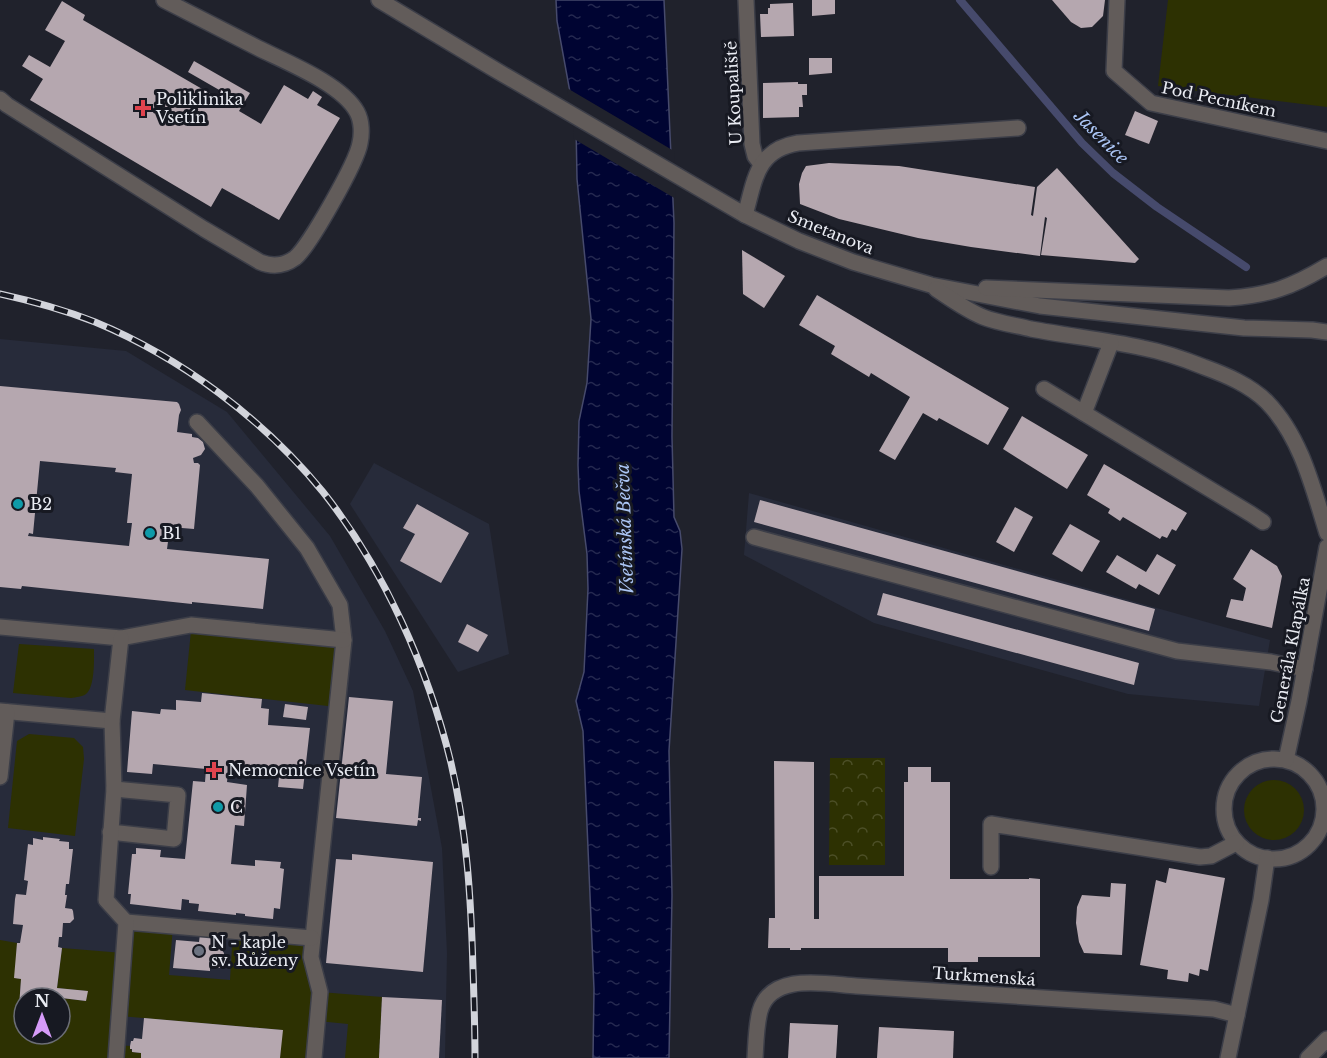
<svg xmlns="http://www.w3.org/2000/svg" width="1327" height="1058" font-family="'Libre Baskerville',serif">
  <defs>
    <pattern id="park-crowns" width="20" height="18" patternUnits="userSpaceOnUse" patternTransform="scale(1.5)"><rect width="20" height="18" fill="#2d3102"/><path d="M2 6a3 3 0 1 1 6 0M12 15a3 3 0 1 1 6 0" fill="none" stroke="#4c4f27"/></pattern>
    <pattern id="water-ripples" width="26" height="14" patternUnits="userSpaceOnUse" patternTransform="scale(1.5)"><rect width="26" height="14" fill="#000432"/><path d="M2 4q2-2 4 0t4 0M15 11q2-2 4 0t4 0" fill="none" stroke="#252950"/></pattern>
  </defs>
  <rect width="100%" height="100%" fill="#20222c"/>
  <!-- built -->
  <g fill="#272b3a" fill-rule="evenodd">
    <path d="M0 339 126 351 227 412 330 536 385 631 413 691 442 848 447 953 445 1058H0ZM24 998H60V1034H24Z"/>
    <polygon points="374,463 489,524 509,654 458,672 350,504"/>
    <polygon points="749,493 1270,640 1259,706 1128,694 874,623 744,555"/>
  </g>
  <!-- grass -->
  <g fill="#2d3102">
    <polygon points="1168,0 1327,0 1327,107 1158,86"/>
    <polygon points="191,631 344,640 337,707 185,690"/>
    <path d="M19 644 94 649C94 660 95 687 86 694 82 697 76 697 71 698L13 693Z"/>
    <polygon points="29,734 74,738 83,747 84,759 75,836 8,828 17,741"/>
    <circle cx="1274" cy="810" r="30"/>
    <polygon points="126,922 173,926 169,975 230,980 233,931 312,938 320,992 382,997 379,1058 345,1058 348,1024 318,1021 314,1058 280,1058 282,1030 120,1016 118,1045 130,1046 132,1052 141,1053 141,1058 0,1058 0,940 17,943 15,978 21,979 19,1007 24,1008 24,1034 60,1034 60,998 45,998 45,996 86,1001 87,991 57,988 62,948 123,953"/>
  </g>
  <!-- park -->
  <polygon fill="url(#park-crowns)" points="830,758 885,758 885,865 829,865"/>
  <!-- water -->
  <polygon fill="url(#water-ripples)" stroke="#464a6c" stroke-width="1.5" points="556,0 664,0 674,223 672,437 674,517 680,531 682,549 669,751 672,895 669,1058 593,1058 594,989 583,731 576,701 584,672 588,589 587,554 579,491 578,465 579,421 587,383 591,319 577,179 576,125 557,21"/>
  <!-- pier -->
  <polygon fill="#20222c" points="567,88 674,151 676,199 574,139 573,126"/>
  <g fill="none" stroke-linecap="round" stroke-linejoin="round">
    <!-- stream -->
    <polyline stroke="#464a6c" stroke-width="8" points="960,0 1082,143 1113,173 1157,207 1246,267"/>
  </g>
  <!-- building -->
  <g fill="#b5a7af" fill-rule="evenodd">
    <polygon points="812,0 835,0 835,14 812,16"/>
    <polygon points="1052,0 1105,0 1103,16 1092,27 1081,28 1071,22"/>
    <polygon points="62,1 85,15 83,20 216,97 221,91 188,72 194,61 250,93 239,111 261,124 284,85 308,99 313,91 322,97 317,105 340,118 279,220 222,188 211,207 30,100 43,79 22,66 29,55 50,67 65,41 45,30"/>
    <polygon points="793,3 794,36 761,37 760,14 768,14 768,8 770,8 770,4"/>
    <polygon points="809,58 832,58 832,73 809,75"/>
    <polygon points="798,82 798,84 807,84 807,95 802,95 803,107 799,107 799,117 763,118 763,83"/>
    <polygon points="1135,111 1158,121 1149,144 1125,135"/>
    <polygon points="829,163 899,166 1035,187 1031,215 1033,216 1037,187 1057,168 1139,259 1135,263 1041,255 1047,218 1045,217 1040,256 971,247 918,238 839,219 800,204 799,184 802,173 806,166"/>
    <polygon points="742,250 785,276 764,308 743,294"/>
    <polygon points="817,295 1009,408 988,445 939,418 937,421 923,413 895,460 879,451 910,397 871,373 869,377 831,354 835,346 799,325"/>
    <path d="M0 386 177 402 179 404 181 410 179 415 177 432 192 434V437L198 438 203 442 205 449 201 455 193 458 194 463H198L200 465 194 529 170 527 167 549 269 559 263 609 192 602V604L22 586 21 589 0 587ZM40 461 116 468 115 472 132 474 127 523H132L129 546 28 536 29 533 33 534Z"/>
    <polygon points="1022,416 1088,455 1067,489 1003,449"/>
    <polygon points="1104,464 1187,513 1176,531 1172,529 1167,538 1162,536 1160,539 1123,517 1120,521 1108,513 1110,509 1087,495"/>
    <polygon points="760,500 1155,609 1149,631 754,522"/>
    <polygon points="417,504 469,533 441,583 400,561 415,534 403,528"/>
    <polygon points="1015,507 1033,517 1014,552 996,542"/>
    <polygon points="1070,524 1100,541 1082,572 1052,554"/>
    <polygon points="1251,549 1277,566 1282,576 1272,628 1226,617 1231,599 1243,601 1246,588 1233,579"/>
    <polygon points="1157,554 1176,565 1159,595 1139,584 1136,589 1106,572 1117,555 1146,572"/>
    <polygon points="883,593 1139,663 1134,685 877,615"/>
    <polygon points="467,624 488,635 478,652 458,642"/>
    <polygon points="202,693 262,699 261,708 269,709 268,725 310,728 303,789 278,787 279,777 228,772 227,782 247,785 244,826 235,825 231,864 255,866 255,860 281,862 280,868 284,869 280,909 274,908 273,919 245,916 245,914 236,913 236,915 198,911 199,904 189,903 189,900 182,899 181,910 130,904 131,894 128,894 132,854 136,854 136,848 161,850 160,857 185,859 193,781 205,782 206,769 153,764 152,774 127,772 132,711 160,714 161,709 176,710 176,700 201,702"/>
    <polygon points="349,697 393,701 386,774 422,777 418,818 421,818 421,821 418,820 417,826 336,818"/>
    <polygon points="285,704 308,707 306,720 283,717"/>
    <polygon points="774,761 814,762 814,919 819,919 819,876 904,876 904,782 908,782 908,767 931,767 931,782 950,782 950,879 1029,879 1029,878 1040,879 1040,957 978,957 978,962 948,962 948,948 801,948 801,950 790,950 790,948 768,948 769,918 775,918"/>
    <polygon points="43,837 60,839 59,841 69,842 69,849 73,849 69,884 66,884 65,895 67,895 65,908 72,909 73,911 74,919 70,923 63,923 62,937 59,937 58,947 62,948 57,988 88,991 86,1001 45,996 45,998 24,998 24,1008 19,1007 21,979 14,978 17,943 20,943 23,925 13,924 15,899 16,894 26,895 28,881 24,880 28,844 33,845 33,838 43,840"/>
    <polygon points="352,854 433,862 423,972 326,963 336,859 352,860"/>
    <polygon points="1169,868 1225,878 1208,971 1200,969 1199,976 1189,973 1188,982 1167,979 1168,970 1140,965 1156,880 1166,883"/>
    <polygon points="1111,883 1126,884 1122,955 1084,953 1079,942 1076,923 1077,907 1082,895 1110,897"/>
    <polygon points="200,934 214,935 214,940 217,940 220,942 221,945 219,949 221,949 224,953 223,965 220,968 210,967 210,971 173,968 176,940 199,942"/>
    <polygon points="382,997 442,1000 439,1058 379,1058"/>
    <polygon points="144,1018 283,1030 280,1058 141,1058 141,1053 132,1052 132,1049 130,1049 130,1046 131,1041 133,1041 134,1038 142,1039"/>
    <polygon points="790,1023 838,1025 836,1058 788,1058"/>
    <polygon points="879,1027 954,1031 953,1058 877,1058"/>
  </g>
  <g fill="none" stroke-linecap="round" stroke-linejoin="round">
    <defs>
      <g id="minor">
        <polyline points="379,0 494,69 745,215 799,241 853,262 931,285 1040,306 1244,328 1312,330 1327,332"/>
        <polyline points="746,0 752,144 755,156 761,164"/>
        <polyline points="1117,0 1114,71 1151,103 1327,141"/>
        <path d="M0 99 7 105 204 229 260 262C272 267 284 266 295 258 309 247 357 162 360 143 362 134 362 121 357 112 342 84 286 62 258 48 227 32 195 16 164 0"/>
        <path d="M745 215C755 180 756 150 798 143L1018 128"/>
        <path d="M986 288 1229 298C1270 295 1292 287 1327 266"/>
        <path d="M936 289C951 299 966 310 983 317 998 323 1015 325 1031 329 1069 336 1106 340 1143 348 1164 352 1184 359 1204 367 1226 375 1250 385 1267 402 1301 437 1313 488 1327 533"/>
        <polyline points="1044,389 1251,514 1263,522"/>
        <polyline points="1084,413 1111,343"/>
        <polyline points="197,422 257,486 307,548 340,605 344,640 311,957 320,992 314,1058"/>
        <polyline points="754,537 1177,651 1271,662 1305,669"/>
        <polyline points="0,627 121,638 191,625 344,640"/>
        <polyline points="0,711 112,721"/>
        <circle cx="1274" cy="809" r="50"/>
        <polyline points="1286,760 1299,701 1327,547"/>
        <polyline points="0,777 7,712"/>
        <polyline points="110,832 174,839 178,795 114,789"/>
        <polyline points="991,867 991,824 1200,857 1211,856 1236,843"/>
        <polyline points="126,922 312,938"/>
        <polyline points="116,1058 126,922 106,900 114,789 112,721 121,638"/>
        <path d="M755 1058C756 1043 756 1026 760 1011 771 972 826 984 856 986L1186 1007 1214 1009 1237 1015"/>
        <polyline points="1228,1058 1261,900 1267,858"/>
        <polyline points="1308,1058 1327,1039"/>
      </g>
    </defs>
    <!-- minor casing -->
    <use href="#minor" stroke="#3c3e48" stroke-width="18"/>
    <!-- minor -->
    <use href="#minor" stroke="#625c5a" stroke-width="15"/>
    <defs>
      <path id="rail" d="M0 294C32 301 64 310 95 322 182 358 263 419 323 492 384 569 428 668 451 763 467 831 471 900 473 969 474 999 475 1028 475 1058"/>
    </defs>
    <!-- rail casing -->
    <use href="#rail" stroke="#d2d4db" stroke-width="7"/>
    <!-- rail -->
    <use href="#rail" stroke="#171922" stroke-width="4.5" stroke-dasharray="14" stroke-linecap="butt"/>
  </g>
  <!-- markers -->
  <g fill="#e0444e" stroke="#171922" stroke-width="2">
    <path d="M140 99h6v6h6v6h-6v6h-6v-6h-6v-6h6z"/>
    <path d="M211 761h6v6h6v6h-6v6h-6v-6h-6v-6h6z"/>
  </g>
  <g fill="#0f9aa8" stroke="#171922" stroke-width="2">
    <circle cx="18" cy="504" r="6"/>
    <circle cx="150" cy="533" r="6"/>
    <circle cx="218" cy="807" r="6"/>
  </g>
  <circle fill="#6b7280" stroke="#171922" stroke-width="2" cx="199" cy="951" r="6"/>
  <g text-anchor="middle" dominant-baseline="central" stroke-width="6" stroke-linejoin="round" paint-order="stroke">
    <!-- street labels -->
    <g font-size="16" fill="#eaecf3" stroke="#171922">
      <text transform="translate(733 93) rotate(-93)">U Koupaliště</text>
      <text transform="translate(1219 99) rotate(12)">Pod Pecníkem</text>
      <text transform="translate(831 232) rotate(22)">Smetanova</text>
      <text transform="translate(1290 650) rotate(-79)">Generála Klapálka</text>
      <text transform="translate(984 976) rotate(4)">Turkmenská</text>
    </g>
    <!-- poi labels -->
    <g font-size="16" fill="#eaecf3" stroke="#171922" text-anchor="start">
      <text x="156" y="99">Poliklinika<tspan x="156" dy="18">Vsetín</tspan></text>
      <text x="30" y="504">B2</text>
      <text x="162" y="533">B1</text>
      <text x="228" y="770">Nemocnice Vsetín</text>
      <text x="230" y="807">C</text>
      <text x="211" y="942">N - kaple<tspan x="211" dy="18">sv. Růženy</tspan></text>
    </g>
    <!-- water labels -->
    <g font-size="18" font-style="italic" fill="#abc5f5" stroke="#171922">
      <text transform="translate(1101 137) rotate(45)">Jasenice</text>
      <text transform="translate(625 529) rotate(-92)">Vsetínská Bečva</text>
    </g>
  </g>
  <!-- north arrow -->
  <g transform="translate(42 1016)"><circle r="28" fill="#171922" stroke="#6b6d76" stroke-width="1.5"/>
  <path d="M0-4.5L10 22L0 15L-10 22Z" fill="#d69bf9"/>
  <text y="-9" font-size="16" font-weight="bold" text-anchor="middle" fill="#eaecf3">N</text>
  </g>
</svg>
